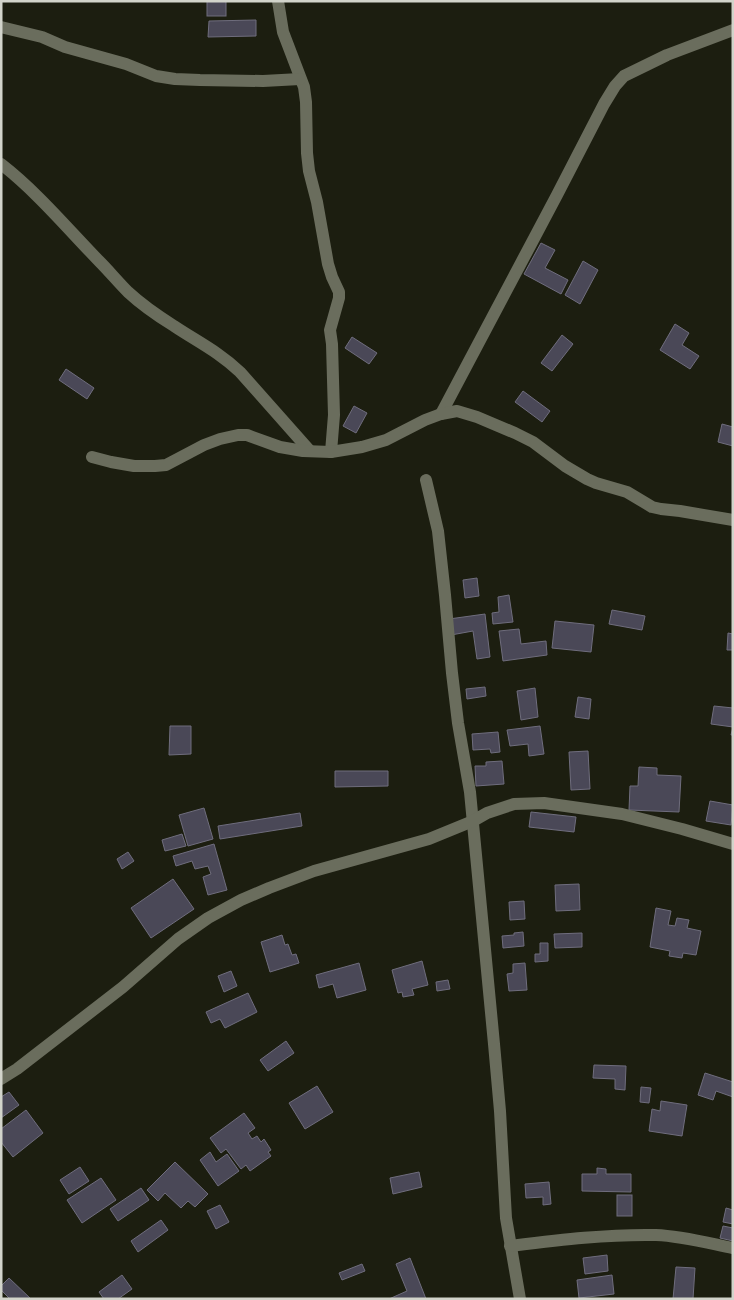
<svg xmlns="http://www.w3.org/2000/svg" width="734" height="1300" font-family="'PT Sans Narrow',sans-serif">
  <rect width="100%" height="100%" fill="#1c1e10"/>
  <!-- building -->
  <g fill="#4a4857" stroke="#6f6d7d">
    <rect x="207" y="1" width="19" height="15"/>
    <polygon points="256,20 256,36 208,37 209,21"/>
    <polygon points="541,243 555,250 545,268 568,280 561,294 524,274"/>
    <polygon points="583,261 598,270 580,304 565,295"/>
    <polygon points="675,324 689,333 682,345 699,356 690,369 660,350"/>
    <polygon points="562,335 573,344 552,371 541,363"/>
    <polygon points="352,337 377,353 369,364 345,348"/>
    <polygon points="66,369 94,388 87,399 59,380"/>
    <polygon points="523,391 550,411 542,422 515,402"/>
    <polygon points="354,406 367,413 356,433 343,426"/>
    <polygon points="722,424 733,427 733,446 718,442"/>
    <polygon points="477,578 479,596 465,598 463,580"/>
    <polygon points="509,595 513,622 493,624 492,613 499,612 498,597"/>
    <polygon points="612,610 645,616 642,630 609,624"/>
    <polygon points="485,614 490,657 477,659 473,631 451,635 449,619"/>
    <polygon points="555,621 594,625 591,652 552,648"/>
    <polygon points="519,629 521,644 546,641 547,655 503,661 499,631"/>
    <polygon points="728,633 733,634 733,650 727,650"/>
    <polygon points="485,687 486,696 467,699 466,689"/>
    <polygon points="535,688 538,717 521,720 517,691"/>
    <polygon points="578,697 591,699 589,719 575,717"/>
    <polygon points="714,706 733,708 733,735 731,735 733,727 711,724"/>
    <polygon points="170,726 191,726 191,754 169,755"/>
    <polygon points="540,726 544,754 529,756 528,744 510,746 507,730"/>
    <polygon points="498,732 500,752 491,753 490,749 473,750 472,734"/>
    <polygon points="588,751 590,789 571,790 569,752"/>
    <polygon points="502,761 504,784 476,786 475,766 486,766 486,762"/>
    <polygon points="639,767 657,768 657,775 681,776 679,812 629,810 630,786 638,786"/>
    <polygon points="335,771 388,771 388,786 335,787"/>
    <polygon points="710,801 733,805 731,825 706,821"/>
    <polygon points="204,808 213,839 188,846 179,815"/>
    <polygon points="531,812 576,817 574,832 529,827"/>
    <polygon points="300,813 302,826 220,839 218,826"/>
    <polygon points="182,834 186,846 165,851 162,840"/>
    <polygon points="214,844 227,890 208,895 203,877 211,874 208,866 195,869 192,861 176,866 173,856"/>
    <polygon points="128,852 134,861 122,869 117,859"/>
    <polygon points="173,879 194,909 151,938 131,908"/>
    <polygon points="579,884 580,910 556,911 555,885"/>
    <polygon points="524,901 525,919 510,920 509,902"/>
    <polygon points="656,908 671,911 668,925 675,926 677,918 689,920 687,928 701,931 696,955 683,953 682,958 669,956 670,951 650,947"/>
    <polygon points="523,932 524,946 503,948 502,936 514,935 514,933"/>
    <polygon points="582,933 582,947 555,948 554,934"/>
    <polygon points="282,935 285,945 288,944 292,955 296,954 299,963 270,972 261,942"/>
    <polygon points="540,943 548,943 548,961 535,962 535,954 540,954"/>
    <polygon points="422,961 428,985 412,989 414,995 403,997 402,992 398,993 392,970"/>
    <polygon points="359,963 366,990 337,998 333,984 319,988 316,975"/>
    <polygon points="525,963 527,990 509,991 507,974 513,973 513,964"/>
    <polygon points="231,971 237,986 224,992 218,976"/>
    <polygon points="448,980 450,989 437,991 436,982"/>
    <polygon points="248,993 257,1012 225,1028 220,1019 211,1023 206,1012"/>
    <polygon points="286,1041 294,1053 268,1071 260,1060"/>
    <polygon points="594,1065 626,1066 625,1090 615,1089 615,1079 593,1078"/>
    <polygon points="705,1073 733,1082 733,1097 716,1091 713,1100 698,1095"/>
    <polygon points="317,1086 333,1112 305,1129 289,1103"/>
    <polygon points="641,1087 651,1088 649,1103 640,1102"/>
    <polygon points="9,1092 19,1105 1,1118 1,1097"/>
    <polygon points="661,1101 687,1105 682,1136 649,1131 652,1109 660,1111"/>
    <polygon points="26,1110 43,1133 13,1157 1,1142 1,1129"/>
    <polygon points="244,1113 255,1128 248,1133 252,1139 257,1136 261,1142 264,1139 271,1150 268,1152 271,1156 250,1171 246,1165 241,1169 226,1149 221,1153 210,1138"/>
    <polygon points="210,1152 216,1162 227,1154 239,1171 218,1186 200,1160"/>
    <polygon points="175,1162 208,1194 195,1207 188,1201 181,1208 165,1193 158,1201 147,1190"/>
    <polygon points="80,1167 89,1181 69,1194 60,1180"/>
    <polygon points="597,1168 606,1169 606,1174 631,1174 631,1192 582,1191 582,1174 597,1174"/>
    <polygon points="419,1172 422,1187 393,1194 390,1178"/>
    <polygon points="101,1178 116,1200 82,1223 67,1200"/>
    <polygon points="549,1182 551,1204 543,1205 543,1197 526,1198 525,1184"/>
    <polygon points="141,1188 149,1200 118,1221 110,1209"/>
    <rect x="617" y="1195" width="15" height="21"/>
    <polygon points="220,1205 229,1222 216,1229 207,1211"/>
    <polygon points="726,1208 733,1210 733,1224 723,1222"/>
    <polygon points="161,1220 168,1230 138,1252 131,1241"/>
    <polygon points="723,1226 733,1228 733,1241 720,1238"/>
    <polygon points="607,1255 608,1271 585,1274 583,1258"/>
    <polygon points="410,1258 426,1299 389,1299 407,1291 396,1264"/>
    <polygon points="362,1264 365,1271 342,1280 339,1273"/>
    <polygon points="676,1267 695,1268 693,1299 673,1299"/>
    <polygon points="122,1275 132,1289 118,1299 104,1299 99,1292"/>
    <polygon points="612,1275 614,1294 579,1298 577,1280"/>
    <polygon points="9,1278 31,1299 10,1299 1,1290 1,1286"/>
  </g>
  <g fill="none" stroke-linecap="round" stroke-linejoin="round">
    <!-- minor -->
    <g stroke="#6a6d5d" stroke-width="12">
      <polyline points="278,1 283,32 304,87 306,102 307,153 309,171 317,202 328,264 332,277 339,292 339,298 330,330 332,344 334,415 331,452"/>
      <polyline points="1,27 42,37 65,47 126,64 156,76 175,79 200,80 263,81 300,79"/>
      <path d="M1 164C37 192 67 228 99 261 109 271 118 282 128 292 142 305 158 316 174 326 198 342 219 352 240 372L310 451"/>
      <polyline points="441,414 557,195 604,104 615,86 624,76 667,55 733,30"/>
      <polyline points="92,457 111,462 134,466 155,466 166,465 204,445 220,439 238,435 247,435 280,447 303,451 331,452 362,447 386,440 425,420 441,414 457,411 477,417 515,433 533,442 565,466 587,479 596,483 627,492 652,507 661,509 680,511 733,520"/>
      <polyline points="426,480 438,531 445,595 452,673 458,723 470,792 494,1044 500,1111 506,1218 520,1299"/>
      <polyline points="1,1079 17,1069 123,987 178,939 208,918 241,900 269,888 314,871 429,839 473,821 487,813 514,804 544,803 622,814 682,829 733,844"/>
      <path d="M510 1246C559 1240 607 1234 656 1235 682 1236 708 1243 733 1248"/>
    </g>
  </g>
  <!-- border -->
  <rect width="734" height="1300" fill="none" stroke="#d2d4cb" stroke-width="5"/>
</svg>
